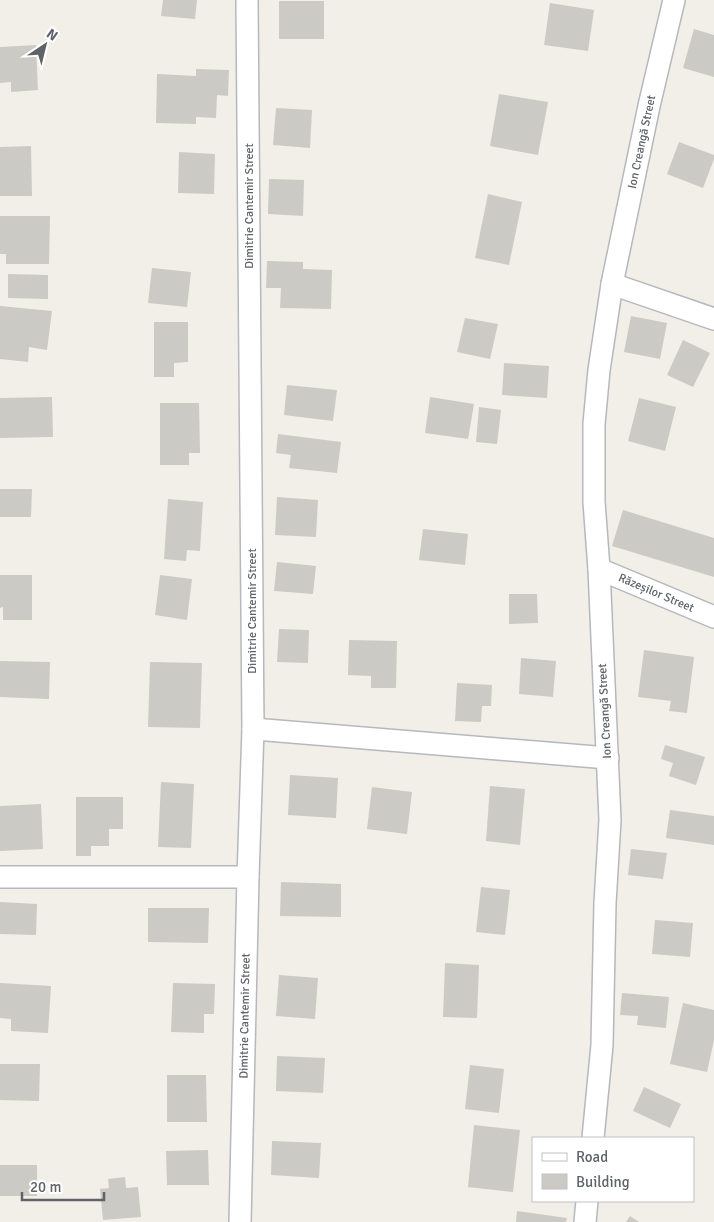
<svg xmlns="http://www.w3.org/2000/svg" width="714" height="1222" font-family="Signika,sans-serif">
  <rect width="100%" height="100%" fill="#f1efe8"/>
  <!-- building -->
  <g fill="#cccac5">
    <polygon points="163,0 197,0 195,19 161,16"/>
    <rect x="279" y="1" width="45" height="38"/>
    <polygon points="550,3 594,10 588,51 544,45"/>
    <polygon points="694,29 714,35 714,77 683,68"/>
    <polygon points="36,45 38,90 11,92 11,82 0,83 0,47"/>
    <polygon points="196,69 229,70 228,96 217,95 216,118 196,117 196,124 156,123 157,74 196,76"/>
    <polygon points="499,94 548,102 538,155 490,146"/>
    <polygon points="276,108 312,110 310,148 273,145"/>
    <polygon points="679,142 714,155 714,159 703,188 667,174"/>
    <polygon points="31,146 32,196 0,196 0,147"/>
    <polygon points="179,152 215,154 214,194 178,193"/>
    <polygon points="269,179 304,180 303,216 268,214"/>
    <polygon points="488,194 522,202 509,265 475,258"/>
    <polygon points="0,216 50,216 49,264 6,264 6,254 0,254"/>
    <polygon points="267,261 303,262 303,269 332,270 331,309 280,308 281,288 266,288"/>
    <polygon points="152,268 191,272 187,307 148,303"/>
    <polygon points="8,274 48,275 48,299 8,298"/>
    <polygon points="0,306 52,311 47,350 29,347 28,362 0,359"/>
    <polygon points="631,316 667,323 660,359 624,352"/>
    <polygon points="465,318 498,324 490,359 457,352"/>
    <polygon points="154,322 188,322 188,362 174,363 174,377 154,377"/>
    <polygon points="683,340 710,353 693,387 667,375"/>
    <polygon points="504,363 549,366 547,398 502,395"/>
    <polygon points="287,385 337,390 333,421 284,415"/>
    <polygon points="52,397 53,437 0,438 0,398"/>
    <polygon points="430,397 474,404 468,439 425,433"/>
    <polygon points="639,398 676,407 665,451 628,441"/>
    <polygon points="160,403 199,403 200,453 189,453 189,465 160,465"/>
    <polygon points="479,407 501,410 497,444 476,442"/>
    <polygon points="278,434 341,442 337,473 289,468 291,455 276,453"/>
    <polygon points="0,489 32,489 31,517 0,517"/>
    <polygon points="277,497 318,500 316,537 275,535"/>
    <polygon points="168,499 203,502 200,551 187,550 186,561 164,559"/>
    <polygon points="623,510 714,538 714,577 612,546"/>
    <polygon points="423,529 468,534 465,565 419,560"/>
    <polygon points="277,562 316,566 313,594 274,591"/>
    <polygon points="0,575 32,575 32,620 3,620 3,607 0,608"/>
    <polygon points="160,575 192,579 187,620 155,615"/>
    <polygon points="509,594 537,594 538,623 509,624"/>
    <polygon points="279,629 309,630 308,663 277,662"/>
    <polygon points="349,640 397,641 396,688 371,688 371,676 348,675"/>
    <polygon points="644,650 694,657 687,713 669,711 671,701 638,697"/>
    <polygon points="521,658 556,661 553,697 519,694"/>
    <polygon points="0,661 50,662 49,699 0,697"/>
    <polygon points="150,662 202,663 200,728 148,727"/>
    <polygon points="457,683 492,685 491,706 482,706 481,722 455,721"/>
    <polygon points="665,745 705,757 696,785 669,776 673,763 661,759"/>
    <polygon points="290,775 338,778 336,818 288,815"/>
    <polygon points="161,782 194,784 191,848 158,847"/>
    <polygon points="490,786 525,789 520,845 486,841"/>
    <polygon points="372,787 412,792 407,834 367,829"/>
    <polygon points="76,797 123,797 123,829 109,829 109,846 91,846 91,856 76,856"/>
    <polygon points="41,804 43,849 0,851 0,806"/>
    <polygon points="670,810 714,816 714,845 666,838"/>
    <polygon points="631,849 667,853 663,879 628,875"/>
    <polygon points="281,882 341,884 341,917 280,916"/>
    <polygon points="481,887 510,890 505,935 476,932"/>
    <polygon points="0,902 37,904 36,935 0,934"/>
    <polygon points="148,908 209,908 208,943 148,942"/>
    <polygon points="655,920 693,923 690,957 652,954"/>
    <polygon points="445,963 479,965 477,1018 443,1017"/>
    <polygon points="279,975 318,978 315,1019 276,1016"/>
    <polygon points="0,983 51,986 48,1033 11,1031 11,1019 0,1018"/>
    <polygon points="173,983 215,984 214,1014 204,1014 204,1033 171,1032"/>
    <polygon points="622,993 669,997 666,1028 637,1025 638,1016 620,1015"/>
    <polygon points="683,1003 714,1010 714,1040 707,1072 670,1064"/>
    <polygon points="277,1056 325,1058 323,1093 276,1091"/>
    <polygon points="0,1064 40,1064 39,1101 0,1100"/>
    <polygon points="470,1065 504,1069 499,1113 465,1109"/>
    <polygon points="167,1075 206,1075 207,1122 167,1122"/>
    <polygon points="644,1087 681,1104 670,1128 633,1111"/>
    <polygon points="474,1125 520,1130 513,1192 468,1187"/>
    <polygon points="272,1141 321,1143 319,1178 271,1175"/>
    <polygon points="208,1150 209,1185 167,1185 166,1151"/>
    <rect x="0" y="1165" width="37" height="31"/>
    <polygon points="125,1177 126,1188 138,1187 141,1217 103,1220 100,1189 109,1188 108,1179"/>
    <polygon points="517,1211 567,1218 566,1222 516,1222"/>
    <polygon points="630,1216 639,1222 626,1222"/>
  </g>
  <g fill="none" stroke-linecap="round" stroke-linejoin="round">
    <defs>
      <g id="minor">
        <polyline points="612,284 714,319"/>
        <polyline points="599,569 714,617"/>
        <polyline points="253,729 608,758"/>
        <polyline points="0,877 248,877"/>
        <polyline points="593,1138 602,1045 605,903 610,820 599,569 594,502 594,424 599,370 612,284 649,106 674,0"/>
        <polyline points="240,1222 248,877 253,729 247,0"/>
        <polyline points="585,1222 587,1201"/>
      </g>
    </defs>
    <!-- minor casing -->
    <use href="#minor" stroke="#b5b8bc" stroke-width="24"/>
    <!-- minor -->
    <use href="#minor" stroke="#fff" stroke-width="21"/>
  </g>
  <g text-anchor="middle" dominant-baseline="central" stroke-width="4" stroke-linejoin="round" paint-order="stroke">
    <!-- street labels -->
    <g font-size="12" fill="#5f6368" stroke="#fff">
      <text transform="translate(642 142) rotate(-78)">Ion Creangă Street</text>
      <text transform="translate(249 206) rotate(-90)">Dimitrie Cantemir Street</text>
      <text transform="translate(656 593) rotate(23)">Răzeșilor Street</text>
      <text transform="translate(252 611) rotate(-90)">Dimitrie Cantemir Street</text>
      <text transform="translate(605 711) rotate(-93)">Ion Creangă Street</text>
      <text transform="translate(245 1016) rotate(-89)">Dimitrie Cantemir Street</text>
    </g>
  </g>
  <!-- legend -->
  <rect x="532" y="1137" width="162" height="65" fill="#ffffff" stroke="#bfc1c3"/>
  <rect x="542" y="1153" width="25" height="8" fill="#ffffff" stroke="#bfc1c3"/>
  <text x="576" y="1162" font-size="15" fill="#5f6368">Road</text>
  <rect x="542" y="1174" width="25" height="15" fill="#cccac5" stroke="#bfc1c3"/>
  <text x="576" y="1187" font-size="15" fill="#5f6368">Building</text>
  <!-- north arrow -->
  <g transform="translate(45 45) rotate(35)" stroke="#ffffff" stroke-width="4" paint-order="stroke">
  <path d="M0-4L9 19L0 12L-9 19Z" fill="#5f6368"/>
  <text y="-8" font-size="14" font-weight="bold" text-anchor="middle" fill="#5f6368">N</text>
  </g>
  <!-- scale -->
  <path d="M22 1192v8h82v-8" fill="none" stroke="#5f6368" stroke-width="2.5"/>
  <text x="30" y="1192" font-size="15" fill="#5f6368" stroke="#ffffff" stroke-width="4" paint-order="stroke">20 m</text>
</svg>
